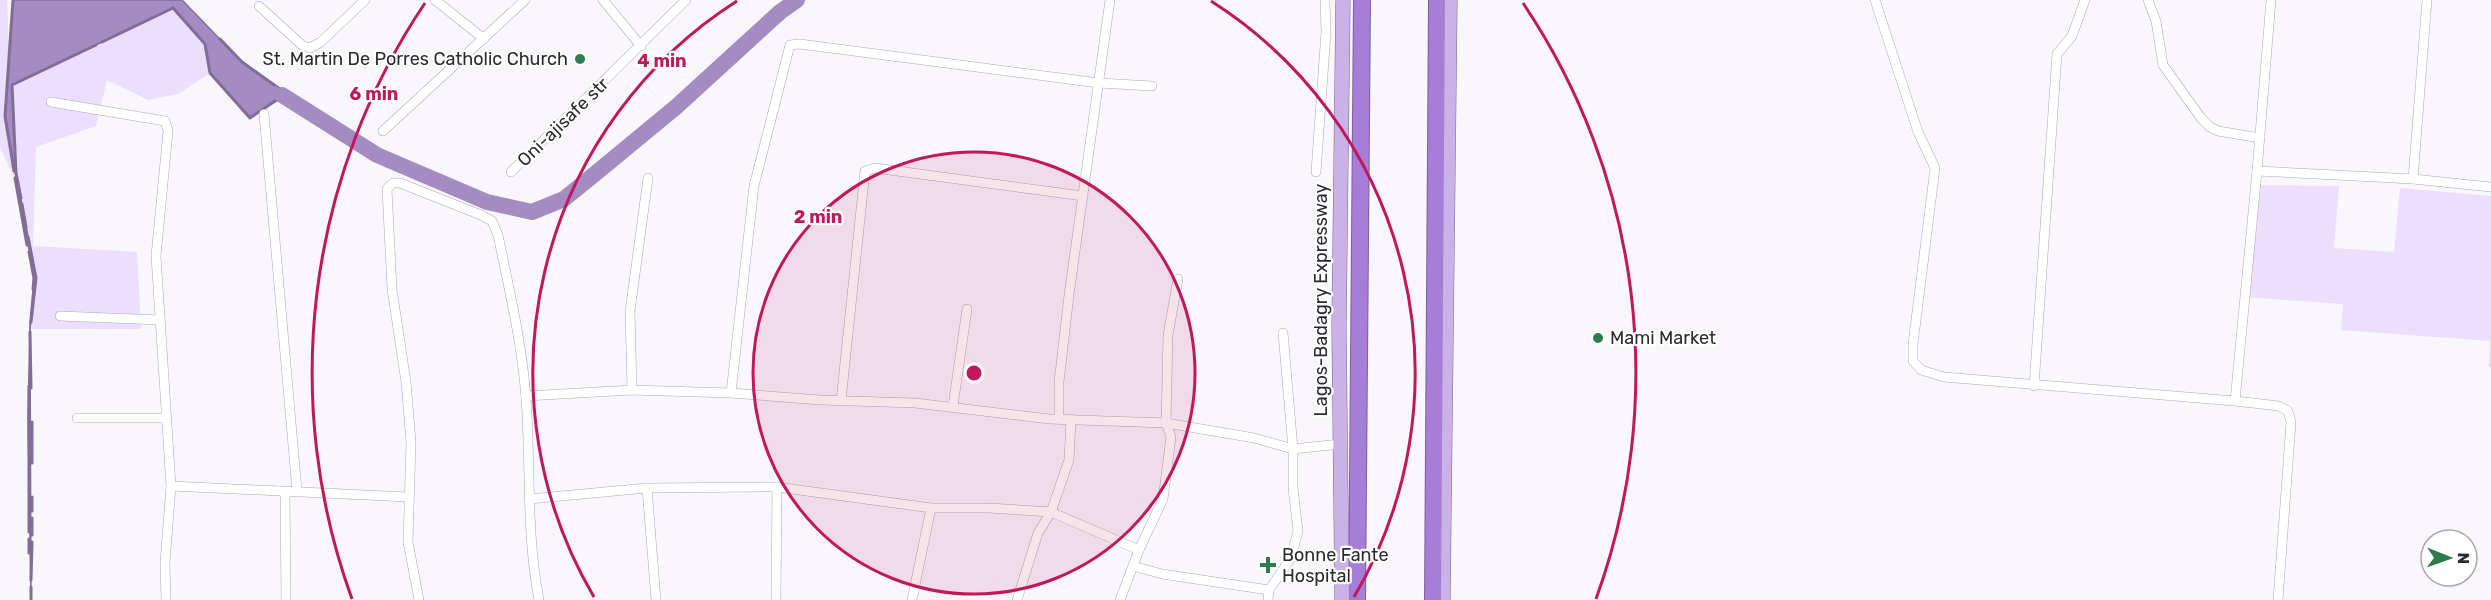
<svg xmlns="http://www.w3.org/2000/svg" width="2491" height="600" font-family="Rubik,sans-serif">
  <rect width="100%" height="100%" fill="#f9f6fd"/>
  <!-- green -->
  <g fill="#ebdefe">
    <polygon points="0,0 7,0 9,50 5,116 15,180 0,147"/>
    <polygon points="173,8 205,44 210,73 178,94 148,100 107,80 96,126 36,147 33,246 137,252 141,329 30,329 36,278 16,173 12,85"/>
    <polygon points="2254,185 2339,186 2334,248 2394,252 2400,188 2491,196 2491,367 2489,367 2490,341 2341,330 2343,304 2242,297"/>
  </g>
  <!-- water -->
  <polygon fill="#a48cc3" stroke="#806e97" stroke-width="1.5" points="13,0 182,0 242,62 287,93 250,118 210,73 205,44 173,8 12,85 16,173 36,278 30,329 31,600 28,419 30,323 34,278 5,116"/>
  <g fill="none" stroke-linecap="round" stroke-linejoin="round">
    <!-- stream -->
    <g stroke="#806e97" stroke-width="3">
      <polyline points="13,0 5,116 14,171"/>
      <polyline points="220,39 242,62 274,85"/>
      <polyline points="102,42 173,8 205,44 210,73 250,118 287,93 282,90"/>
      <polyline points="15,178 27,245"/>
      <polyline points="21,198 16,173 12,85 96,45"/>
      <polyline points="22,204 26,227"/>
      <polyline points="28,237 36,278 31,322"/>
      <polyline points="29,252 34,278 33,289"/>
      <polyline points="30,332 31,388"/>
      <polyline points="29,386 29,532"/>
      <polyline points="32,422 32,463"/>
      <polyline points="32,511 32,497"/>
      <polyline points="32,535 32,518"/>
      <polyline points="29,539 29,553"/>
      <polyline points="31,580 32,542"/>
      <polyline points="31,600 31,587"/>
    </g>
    <!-- river -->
    <polyline stroke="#a48cc3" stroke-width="16" points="282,95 377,155 487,202 532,212 564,199 596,173 676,107 780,12 797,0"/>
    <defs>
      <g id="street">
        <polyline points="435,0 484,39"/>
        <polyline points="603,0 641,46"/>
        <polyline points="1875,0 1918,132 1935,168 1913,344 1913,361 1921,370 1944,377 2235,401 2279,406 2288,411 2291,422 2278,600"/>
        <polyline points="2148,0 2156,21 2163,65 2201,118 2210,127 2218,131 2260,138"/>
        <polyline points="259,6 303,46 310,48 321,42 365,0"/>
        <polyline points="51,102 165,121 168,131 156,256 171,486 165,563 166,600"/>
        <polyline points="264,114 297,491"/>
        <polyline points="383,131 525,0"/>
        <polyline points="2257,171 2413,179 2491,187"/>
        <polyline points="511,172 686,0"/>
        <polyline points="1316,172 1326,32 1325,0"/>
        <polyline points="2413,179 2427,0"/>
        <polyline points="60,316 160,320"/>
        <polyline points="2034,386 2057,54 2072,36 2085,0"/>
        <polyline points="632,390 630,311 648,178"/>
        <polyline points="731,393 754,186 790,45 800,44 1099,83 1152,86"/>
        <polyline points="526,396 632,390 731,393 820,400 915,403 1049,419 1166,423 1254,438 1293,449 1340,444"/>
        <polyline points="841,401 865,171 875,168 1083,196"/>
        <polyline points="2235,401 2257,171 2271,0"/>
        <polyline points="953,406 967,309"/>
        <polyline points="77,418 165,418"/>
        <polyline points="1059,419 1059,382 1069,295 1110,0"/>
        <polyline points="171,486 408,497"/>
        <polyline points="647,488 656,600"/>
        <polyline points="285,492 286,600"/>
        <polyline points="529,499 647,488 777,487 931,508 989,508 1051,512 1139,550"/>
        <polyline points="1133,566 1162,574 1269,590"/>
        <path d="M419 600 408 542 411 442 406 382 392 289 387 189 393 183H400L481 215 492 221 498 235C509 289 522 343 526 398 531 466 526 533 539 600"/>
        <polyline points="776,600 777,487"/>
        <polyline points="912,600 931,508"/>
        <polyline points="1017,600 1038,533 1051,512 1069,460 1071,419"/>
        <polyline points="1120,600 1139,550 1163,499 1171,437 1166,423 1168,335 1178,279"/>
        <polyline points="1268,600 1269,590 1291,558 1298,531 1293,488 1293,449 1283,333"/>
      </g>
      <g id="primary">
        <polyline points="1342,600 1339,326 1343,0"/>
        <polyline points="1443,600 1450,0"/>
      </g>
      <g id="highway">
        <polyline points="1357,600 1362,0"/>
        <polyline points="1433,600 1437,0"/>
      </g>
    </defs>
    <!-- street casing -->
    <use href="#street" stroke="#aea7b8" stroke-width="10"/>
    <!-- primary casing -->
    <use href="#primary" stroke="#7b609d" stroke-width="15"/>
    <!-- highway casing -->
    <use href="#highway" stroke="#7b609d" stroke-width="18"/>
    <!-- street -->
    <use href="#street" stroke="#fff" stroke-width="9"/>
    <!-- primary -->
    <use href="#primary" stroke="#cab2e7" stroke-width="14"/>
    <!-- highway -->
    <use href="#highway" stroke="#a67ed7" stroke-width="16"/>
  </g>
  <!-- distance rings -->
  <circle cx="974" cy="373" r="221" fill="#c2185b" fill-opacity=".12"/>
  <g fill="none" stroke="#c2185b" stroke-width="3">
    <circle cx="974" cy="373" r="221"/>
    <path d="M594 597A441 441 0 0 1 737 1M1211 1A441 441 0 0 1 1354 597"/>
    <path d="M352 599A662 662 0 0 1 425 3M1523 3A662 662 0 0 1 1596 599"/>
  </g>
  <!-- markers -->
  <g fill="#2c7c4c" stroke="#fff" stroke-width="2">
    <circle cx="580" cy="59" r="6"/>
    <circle cx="1598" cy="338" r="6"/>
    <path d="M1265 556h6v6h6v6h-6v6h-6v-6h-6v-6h6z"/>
  </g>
  <g text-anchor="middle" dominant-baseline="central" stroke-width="4.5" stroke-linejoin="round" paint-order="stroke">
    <!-- poi labels -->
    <g font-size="18" fill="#2c2930" stroke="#fff" text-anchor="start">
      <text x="568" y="59" text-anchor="end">St. Martin De Porres Catholic Church</text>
      <text x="1610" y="338">Mami Market</text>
      <text x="1282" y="555">Bonne Fante<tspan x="1282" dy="21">Hospital</tspan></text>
    </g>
    <!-- street labels -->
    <g font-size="18" fill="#2c2930" stroke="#fff">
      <text transform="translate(563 122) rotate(-44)">Oni-ajisafe str</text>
      <text transform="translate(1321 300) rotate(-90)">Lagos-Badagry Expressway</text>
    </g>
  </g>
  <circle cx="974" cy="373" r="9" fill="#c2185b" stroke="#fff" stroke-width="3"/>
  <g font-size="18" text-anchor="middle" font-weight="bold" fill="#c2185b" stroke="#fff" stroke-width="4.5" stroke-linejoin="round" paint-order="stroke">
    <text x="662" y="67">4 min</text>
    <text x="374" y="100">6 min</text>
    <text x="818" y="223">2 min</text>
  </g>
  <!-- north arrow -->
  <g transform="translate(2449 558) rotate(91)"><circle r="28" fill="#ffffff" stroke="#aba9ac" stroke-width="1.5"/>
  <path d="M0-4.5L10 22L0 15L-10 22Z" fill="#2c7c4c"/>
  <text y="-9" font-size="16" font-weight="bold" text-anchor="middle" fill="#2c2930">N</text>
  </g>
</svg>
